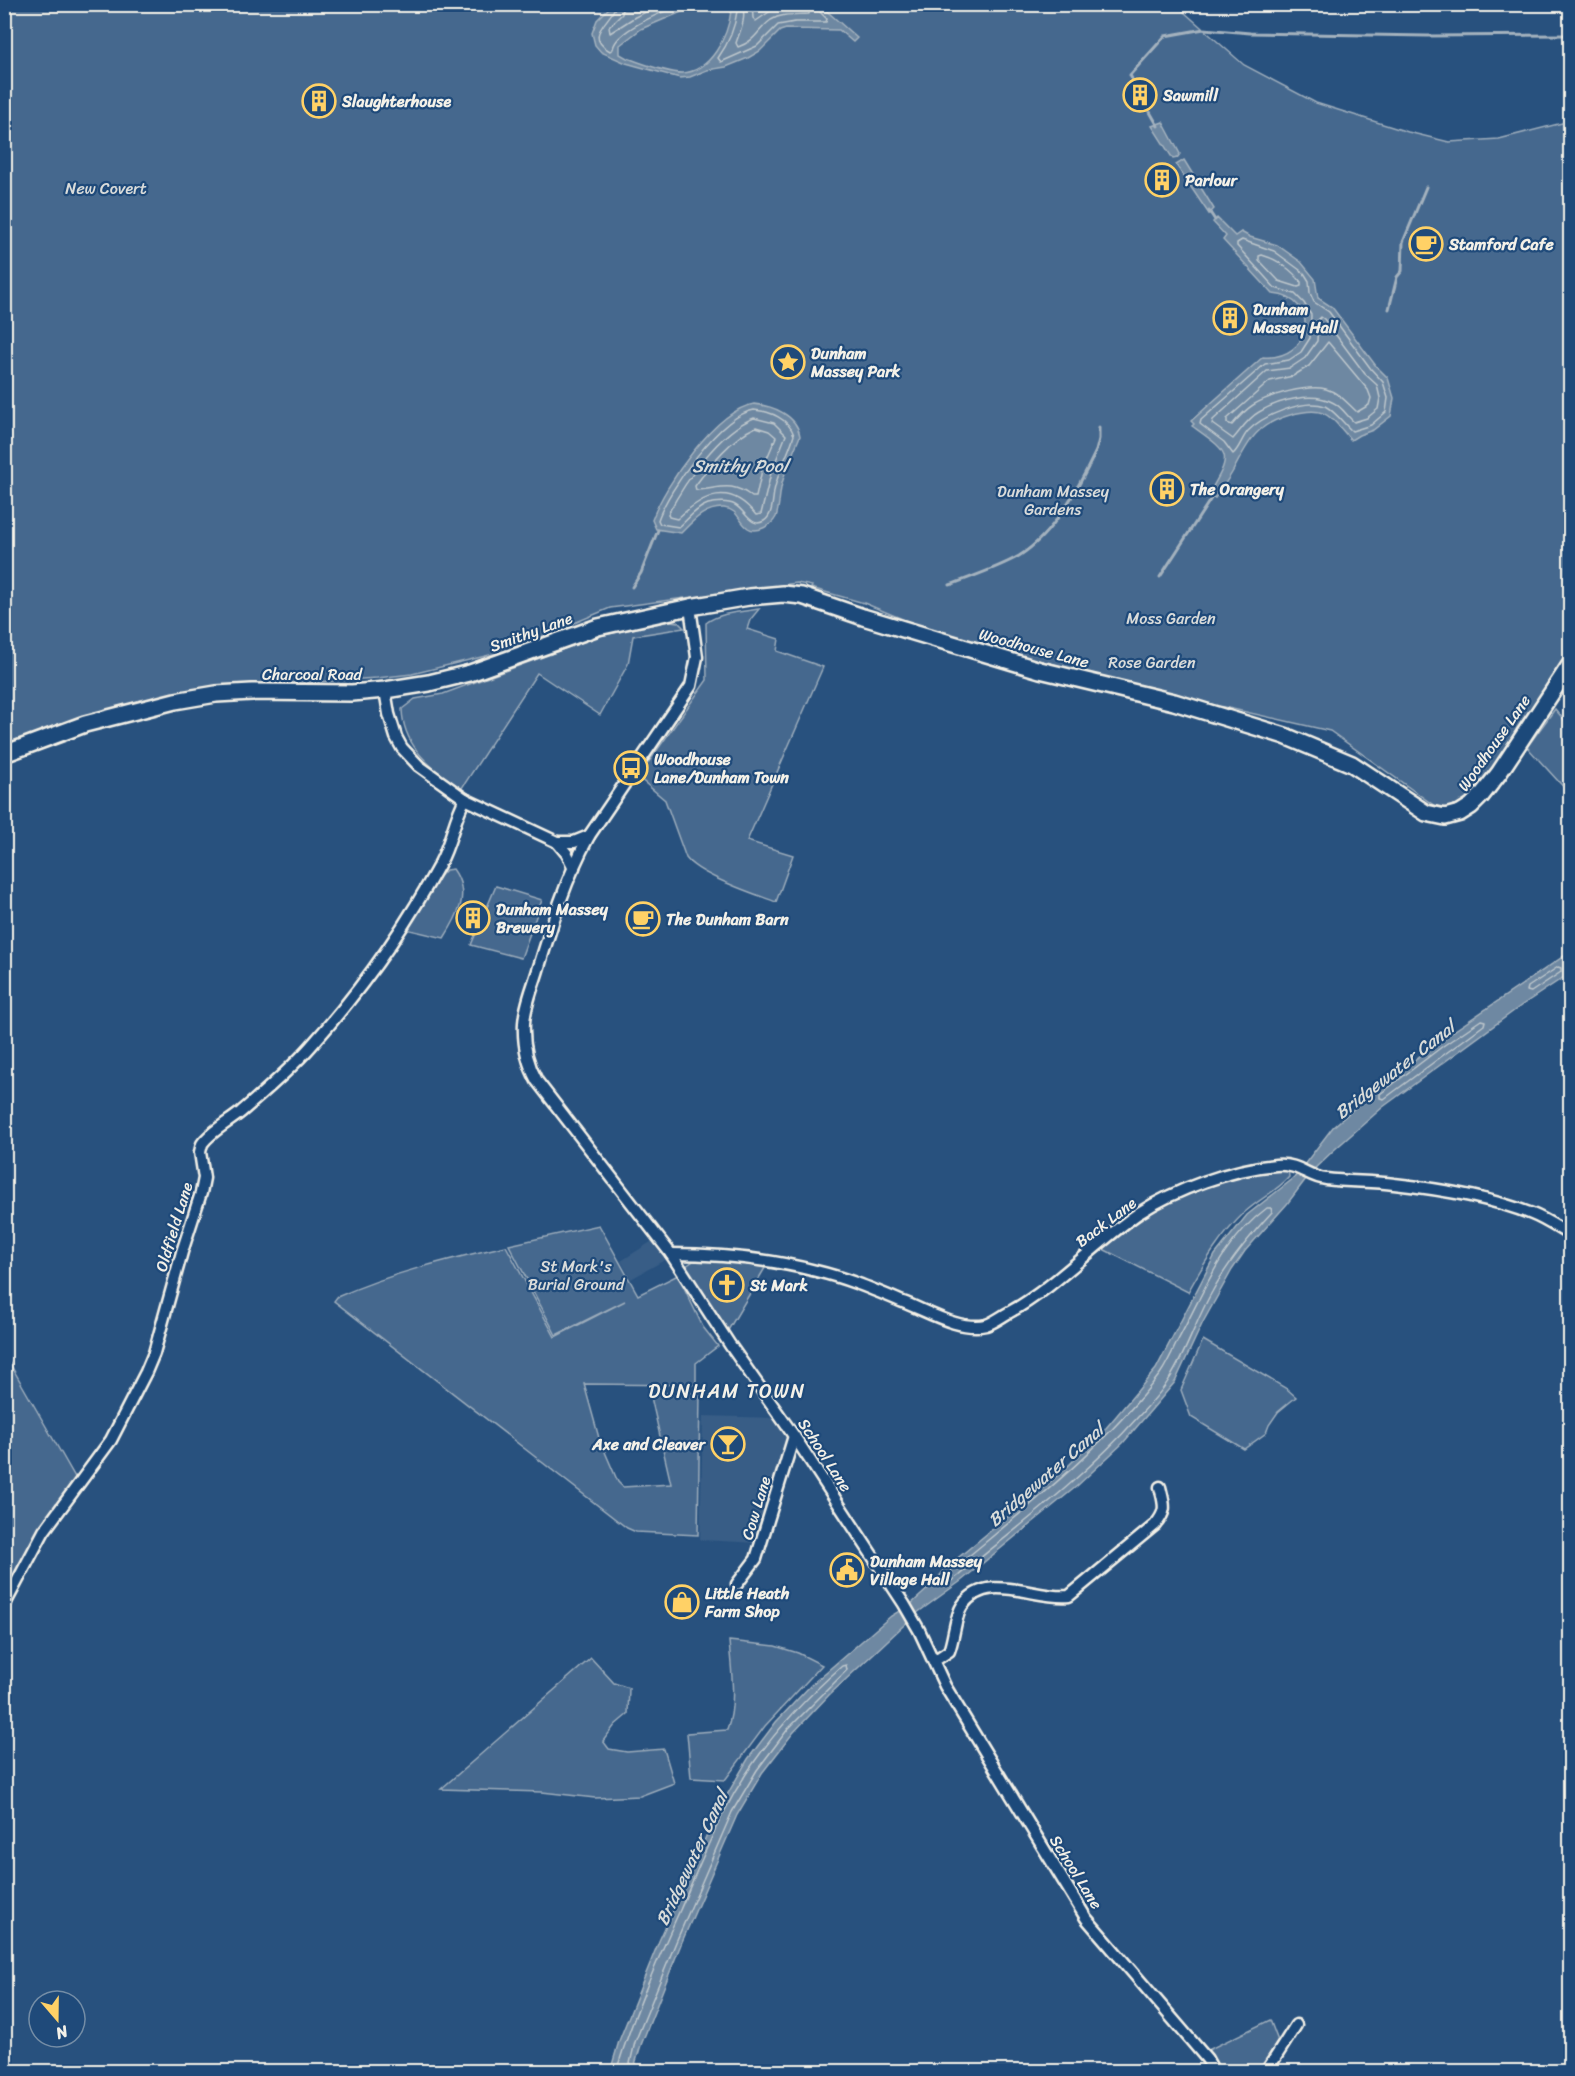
<svg xmlns="http://www.w3.org/2000/svg" width="1575" height="2076" font-family="Sriracha,sans-serif">
  <rect width="100%" height="100%" fill="#28517e"/>
  <filter id="ink" filterUnits="userSpaceOnUse"><feTurbulence type="fractalNoise" baseFrequency=".0167" numOctaves="2"/><feDisplacementMap in="SourceGraphic" scale="12" xChannelSelector="R" yChannelSelector="G"/><feConvolveMatrix kernelMatrix="1 2 1 2 8 2 1 2 1" color-interpolation-filters="sRGB"/></filter>
  <g filter="url(#ink)">
    <!-- built -->
    <g fill="#375d86">
      <polygon points="657,1238 670,1257 631,1279 621,1261"/>
      <polygon points="703,1416 776,1418 791,1438 759,1543 700,1540"/>
    </g>
    <!-- green -->
    <g fill="#45688e" stroke="#9cacbb" stroke-width="1.5">
      <polygon points="5,5 1176,5 1244,65 1316,103 1408,132 1449,142 1499,139 1570,121 1570,652 1517,728 1493,773 1473,796 1451,809 1435,806 1330,731 1193,700 941,635 864,603 811,588 812,586 797,583 610,608 510,650 412,674 377,678 194,690 120,706 58,725 5,747"/>
      <path d="M759 609 750 620 747 629 779 639 777 651 823 667 747 841 793 855 776 902C753 893 700 876 686 858L665 800 638 777 707 680 706 623C721 612 741 612 759 609Z"/>
      <path d="M670 621 678 622 684 628 633 636 628 664 600 715 537 673 460 791C433 768 403 748 402 709L415 699 443 694 599 636Z"/>
      <polygon points="1555,709 1570,727 1570,794 1527,747"/>
      <path d="M453 869C471 894 458 916 444 938L406 929 435 882 446 870Z"/>
      <polygon points="496,886 542,900 521,958 471,945"/>
      <path d="M1288 1169 1289 1177C1277 1191 1259 1199 1245 1212 1221 1235 1204 1263 1188 1292L1103 1249C1117 1237 1131 1224 1147 1214 1188 1189 1240 1173 1288 1169Z"/>
      <path d="M599 1225 638 1295 678 1275 703 1327 718 1346 696 1363V1385L584 1384 599 1438 618 1482 623 1487 671 1484 651 1397 661 1393H700L698 1535 636 1532 627 1528 334 1301 337 1297C391 1273 449 1259 506 1246L555 1337 625 1301 556 1335 509 1245Z"/>
      <polygon points="695,1260 724,1260 765,1268 727,1332 686,1266"/>
      <polygon points="1203,1340 1287,1389 1296,1397 1278,1412 1269,1425 1266,1433 1244,1449 1191,1417 1181,1390"/>
      <polygon points="5,1355 76,1479 5,1596"/>
      <path d="M729 1641 775 1646 798 1653 822 1665 765 1726 725 1780 691 1778 687 1733 727 1730C737 1704 731 1669 729 1641Z"/>
      <polygon points="591,1658 614,1683 629,1688 628,1714 615,1725 603,1741 609,1749 627,1752 664,1749 674,1783 640,1796 595,1798 542,1792 441,1789"/>
      <polygon points="1270,2020 1278,2041 1258,2071 1220,2071 1206,2051"/>
    </g>
    <!-- water -->
    <g fill="#6e88a2" stroke="#a4b2be" stroke-width="1.5">
      <path d="M612 5H698L641 29 620 45V54L627 58C642 63 666 73 682 73 711 72 728 36 731 11L723 5H820L857 38 853 42 839 30 786 29 780 31 760 51 748 58 726 67 707 70 690 77 680 78 626 63 601 52 595 45 592 33 597 20Z"/>
      <polygon points="1163,122 1180,154 1177,158 1173,159 1152,126"/>
      <polygon points="1184,160 1214,209 1209,214 1176,165"/>
      <path d="M1217 218 1235 236 1241 232 1250 237 1277 245 1301 262 1315 279 1318 298 1332 307 1376 366 1388 378 1394 398 1391 416 1373 430 1359 435 1351 440C1329 415 1326 405 1290 415 1255 425 1249 441 1233 471 1228 480 1221 489 1215 498L1208 495C1233 453 1231 454 1192 426L1194 424 1191 421 1263 357C1313 361 1321 298 1273 294L1223 240 1226 236 1213 222Z"/>
      <path d="M754 404C773 406 797 415 800 436 794 451 787 465 783 480 779 491 780 506 776 517 772 525 757 534 748 528 738 521 739 510 724 508 705 507 693 521 681 533L656 529 652 520C664 486 716 410 754 404Z"/>
      <polygon points="1570,952 1570,973 1522,1005 1383,1107 1334,1150 1312,1171 1287,1204 1245,1251 1232,1270 1203,1322 1175,1382 1123,1443 1077,1486 961,1581 917,1613 829,1695 793,1733 762,1773 737,1815 681,1944 641,2045 633,2071 610,2072 619,2041 659,1941 717,1812 748,1759 776,1722 811,1685 891,1616 911,1604 930,1587 948,1566 1064,1470 1106,1428 1156,1369 1215,1255 1247,1215 1294,1178 1333,1127 1373,1092 1439,1041"/>
    </g>
    <g fill="none" stroke-linecap="round" stroke-linejoin="round">
      <!-- shore -->
      <g stroke="#bec7cc" stroke-width="1.5">
        <path d="M616 4C614 20 581 35 610 51L613 49C615 30 665 11 682 4"/>
        <polyline points="624,4 622,14 609,27 610,33 635,17 663,4"/>
        <path d="M732 4 737 11C735 28 728 44 718 58L721 62 757 46 778 25 795 22H826L827 19 818 10 817 4"/>
        <path d="M742 4C747 18 740 31 736 43L738 47C756 41 758 29 771 20 782 13 796 15 809 14V4"/>
        <polyline points="752,4 753,18 756,21 772,10 799,4"/>
        <path d="M1242 240 1274 251 1304 273 1309 281 1310 293 1314 302 1329 312 1371 369 1383 382 1388 398 1386 412 1371 425 1352 431C1343 423 1336 412 1325 406 1304 398 1262 416 1248 431 1242 438 1239 449 1233 454L1224 442 1200 424 1201 420 1265 364 1289 360 1301 352 1310 338 1311 315 1304 303 1295 294 1275 288 1237 246V243Z"/>
        <path d="M1262 255C1277 259 1292 270 1301 282V286L1298 287 1279 281 1259 260V256Z"/>
        <path d="M1321 317 1324 319 1365 374 1377 385 1380 398 1378 409 1367 418 1354 422C1347 416 1342 407 1334 403 1313 391 1279 400 1259 412 1248 418 1241 430 1233 439L1212 424 1213 420 1267 371 1290 368 1305 358 1317 341 1318 320Z"/>
        <path d="M1328 342 1368 390 1371 398 1369 405 1357 412C1347 403 1340 393 1326 389 1308 384 1269 395 1253 405 1245 410 1238 418 1232 425L1227 423V419L1270 381 1293 376 1309 366Z"/>
        <path d="M754 410C770 411 789 419 794 435 789 453 779 469 775 487 772 497 774 515 764 521 751 529 745 510 735 505 728 501 716 502 708 504 696 508 688 519 679 527L660 524 658 520C668 490 721 415 754 410Z"/>
        <path d="M754 418 774 423 786 435 771 473 761 514 756 515C729 481 704 494 677 519L669 517 668 514C685 482 719 431 754 418Z"/>
        <path d="M756 427 769 431 776 437 762 470 756 497H752C731 480 719 489 696 490L695 486C711 464 731 438 756 427Z"/>
        <polygon points="1558,967 1561,968 1561,972 1531,992 1527,991 1528,987"/>
        <polygon points="1481,1020 1485,1021 1484,1025 1384,1099 1380,1098 1380,1094 1443,1046"/>
        <path d="M1267 1208H1271L1272 1212C1249 1237 1228 1262 1212 1292 1196 1320 1187 1351 1170 1378 1162 1392 1149 1405 1138 1417 1085 1477 1020 1525 958 1576L949 1583 945 1582V1579L952 1570C1026 1508 1101 1451 1160 1374 1167 1364 1172 1353 1177 1342 1204 1293 1220 1243 1267 1208Z"/>
        <path d="M616 2072C633 2016 656 1963 680 1910 694 1878 707 1845 723 1814 752 1756 794 1708 842 1666L846 1665 847 1670 788 1729 757 1770 732 1812 676 1942 635 2042 628 2072"/>
      </g>
      <!-- stream -->
      <g stroke="#a4b2be" stroke-width="3">
        <polyline points="1136,88 1130,75 1165,36 1204,29 1250,33 1427,36 1570,35"/>
        <polyline points="1150,112 1158,126"/>
        <polyline points="1209,211 1215,220"/>
        <polyline points="1389,309 1397,277 1402,271 1403,242 1426,187"/>
        <polyline points="1160,577 1212,497"/>
        <path d="M950 585C973 576 998 568 1019 556 1054 534 1079 487 1096 451L1099 439V427"/>
        <polyline points="632,587 641,573 658,530"/>
      </g>
      <defs>
        <g id="minor">
          <path d="M690 607 697 657 691 686 589 836C566 878 552 924 538 970 533 987 525 1005 524 1023 523 1044 527 1063 537 1081L671 1254 730 1345 794 1436 904 1604 919 1630 945 1686 1086 1918 1207 2059 1214 2072"/>
          <polyline points="385,690 389,714 396,737 402,748 419,766 465,799 557,842 574,842 589,836"/>
          <polyline points="557,842 567,854 574,868"/>
          <path d="M671 1254C719 1254 769 1259 816 1271 846 1278 874 1290 903 1302 927 1311 959 1331 986 1325 993 1323 1001 1317 1008 1313 1056 1287 1094 1244 1139 1213 1176 1189 1232 1169 1276 1165 1300 1163 1307 1177 1326 1179 1349 1182 1372 1181 1394 1184 1440 1189 1489 1197 1532 1214 1545 1219 1558 1228 1570 1235"/>
          <polyline points="737,1584 756,1559 794,1436"/>
          <path d="M4 1606 44 1531 111 1440 146 1372 154 1353 182 1252 201 1193 204 1178 200 1152 202 1144C211 1131 229 1122 241 1112 265 1091 290 1070 311 1046 360 991 405 928 440 863 451 843 454 819 465 799"/>
          <path d="M934 1661 949 1651C954 1639 955 1616 962 1606 987 1570 1035 1600 1069 1596L1155 1525C1168 1510 1164 1504 1160 1487"/>
          <polyline points="1266,2072 1296,2025"/>
        </g>
        <polyline id="secondary" points="4,754 85,724 175,701 216,694 252,692 352,693 385,690 429,683 470,673 598,627 690,607 749,597 783,594 802,596 863,617 1040,670 1174,702 1285,736 1352,764 1426,813 1445,817 1460,813 1471,806 1481,796 1499,773 1570,665"/>
      </defs>
      <!-- minor casing -->
      <use href="#minor" stroke="#f4f1e8" stroke-width="15"/>
      <!-- secondary casing -->
      <use href="#secondary" stroke="#f4f1e8" stroke-width="20"/>
      <!-- minor -->
      <use href="#minor" stroke="#1f4a7a" stroke-width="10"/>
      <!-- secondary -->
      <use href="#secondary" stroke="#1f4a7a" stroke-width="15"/>
    </g>
  </g>
  <!-- icons -->
  <defs>
    <symbol id="building-ring" viewBox="-11 -11 22 22"><circle r="9.5" fill="#1f4a7a" stroke="#ffd166" stroke-width="1.5"/><path d="M-4-6H4V6H1V3H-1V6H-4ZM-2.5-4.3h1.7v1.8h-1.7ZM.8-4.3h1.7v1.8H.8ZM-2.5-1h1.7V.8h-1.7ZM.8-1h1.7V.8H.8Z" fill="#ffd166"/></symbol>
    <symbol id="cafe-ring" viewBox="-11 -11 22 22"><circle r="9.5" fill="#1f4a7a" stroke="#ffd166" stroke-width="1.5"/><path d="M-5.5-4.5H6V0H3Q3 3.5 0 3.5H-2.5Q-5.5 3.5-5.5 0ZM3-3.2v2h1.7v-2ZM-6 4.5H4V6H-6Z" fill="#ffd166"/></symbol>
    <symbol id="sight-ring" viewBox="-11 -11 22 22"><circle r="9.5" fill="#1f4a7a" stroke="#ffd166" stroke-width="1.5"/><path d="M0-6L1.8-2.2L6-1.7L2.9 1.2L3.7 5.4L0 3.3L-3.7 5.4L-2.9 1.2L-6-1.7L-1.8-2.2Z" fill="#ffd166"/></symbol>
    <symbol id="bus-ring" viewBox="-11 -11 22 22"><circle r="9.5" fill="#1f4a7a" stroke="#ffd166" stroke-width="1.5"/><path d="M-5-6H5V4H4V6H2V4H-2V6H-4V4H-5ZM-3.5-4V0h7V-4ZM-3.5 1.2v1.5H-2V1.2ZM2 1.2v1.5H3.5V1.2Z" fill="#ffd166"/></symbol>
    <symbol id="church-ring" viewBox="-11 -11 22 22"><circle r="9.5" fill="#1f4a7a" stroke="#ffd166" stroke-width="1.5"/><path d="M-1.2-6h2.4v3.5h3.3v2.4h-3.3V6h-2.4V-.1h-3.3v-2.4h3.3Z" fill="#ffd166"/></symbol>
    <symbol id="bar-ring" viewBox="-11 -11 22 22"><circle r="9.5" fill="#1f4a7a" stroke="#ffd166" stroke-width="1.5"/><path d="M-6-5H6L.8 .8V4.5H3.5V6h-7V4.5H-.8V.8Z" fill="#ffd166"/></symbol>
    <symbol id="civic-ring" viewBox="-11 -11 22 22"><circle r="9.5" fill="#1f4a7a" stroke="#ffd166" stroke-width="1.5"/><path d="M-.6-6.5H3V-4.5H.6V-3L4-1V1h2V6H-6V1h2V-1L-.6-3ZM-1.2 2.5V6h2.4V2.5Z" fill="#ffd166"/></symbol>
    <symbol id="shop-ring" viewBox="-11 -11 22 22"><circle r="9.5" fill="#1f4a7a" stroke="#ffd166" stroke-width="1.5"/><path d="M-5-2.5h2.3a2.7 3.5 0 0 1 5.4 0H5L5.5 6h-11ZM-1.5-2.5h3a1.5 2.3 0 0 0-3 0Z" fill="#ffd166"/></symbol>
  </defs>
  <g fill-rule="evenodd">
    <use href="#building-ring" x="1121" y="76" width="38" height="38"/>
    <use href="#building-ring" x="300" y="82" width="38" height="38"/>
    <use href="#building-ring" x="1143" y="161" width="38" height="38"/>
    <use href="#cafe-ring" x="1407" y="225" width="38" height="38"/>
    <use href="#building-ring" x="1211" y="299" width="38" height="38"/>
    <use href="#sight-ring" x="769" y="343" width="38" height="38"/>
    <use href="#building-ring" x="1148" y="470" width="38" height="38"/>
    <use href="#bus-ring" x="612" y="749" width="38" height="38"/>
    <use href="#building-ring" x="454" y="899" width="38" height="38"/>
    <use href="#cafe-ring" x="624" y="900" width="38" height="38"/>
    <use href="#church-ring" x="708" y="1266" width="38" height="38"/>
    <use href="#bar-ring" x="709" y="1425" width="38" height="38"/>
    <use href="#civic-ring" x="828" y="1551" width="38" height="38"/>
    <use href="#shop-ring" x="663" y="1583" width="38" height="38"/>
  </g>
  <g text-anchor="middle" dominant-baseline="central" stroke-width="4.5" stroke-linejoin="round" paint-order="stroke">
    <!-- poi labels -->
    <g font-size="16" font-weight="bold" fill="#f4f1e8" stroke="#1f4a7a" text-anchor="start">
      <text x="1163" y="95">Sawmill</text>
      <text x="342" y="101">Slaughterhouse</text>
      <text x="1185" y="180">Parlour</text>
      <text x="1449" y="244">Stamford Cafe</text>
      <text x="1253" y="309">Dunham<tspan x="1253" dy="18">Massey Hall</tspan></text>
      <text x="811" y="353">Dunham<tspan x="811" dy="18">Massey Park</tspan></text>
      <text x="1190" y="489">The Orangery</text>
      <text x="654" y="759">Woodhouse<tspan x="654" dy="18">Lane/Dunham Town</tspan></text>
      <text x="496" y="909">Dunham Massey<tspan x="496" dy="18">Brewery</tspan></text>
      <text x="666" y="919">The Dunham Barn</text>
      <text x="750" y="1285">St Mark</text>
      <text x="705" y="1444" text-anchor="end">Axe and Cleaver</text>
      <text x="870" y="1561">Dunham Massey<tspan x="870" dy="18">Village Hall</tspan></text>
      <text x="705" y="1593">Little Heath<tspan x="705" dy="18">Farm Shop</tspan></text>
    </g>
    <!-- park labels -->
    <g font-size="16" fill="#dadcda" stroke="#1f4a7a">
      <text x="106" y="188">New Covert</text>
      <text x="1053" y="491">Dunham Massey<tspan x="1053" dy="18">Gardens</tspan></text>
      <text x="1171" y="618">Moss Garden</text>
      <text x="1152" y="662">Rose Garden</text>
      <text x="576" y="1266">St Mark's<tspan x="576" dy="18">Burial Ground</tspan></text>
    </g>
    <!-- street labels -->
    <g font-size="16" fill="#f4f1e8" stroke="#1f4a7a">
      <text transform="translate(531 632) rotate(-20)">Smithy Lane</text>
      <text transform="translate(1034 648) rotate(15)">Woodhouse Lane</text>
      <text x="312" y="674">Charcoal Road</text>
      <text transform="translate(1494 743) rotate(-55)">Woodhouse Lane</text>
      <text transform="translate(1106 1222) rotate(-37)">Back Lane</text>
      <text transform="translate(174 1227) rotate(-73)">Oldfield Lane</text>
      <text transform="translate(825 1455) rotate(57)">School Lane</text>
      <text transform="translate(756 1508) rotate(-73)">Cow Lane</text>
      <text transform="translate(1076 1872) rotate(58)">School Lane</text>
    </g>
    <!-- water labels -->
    <g font-size="18" font-style="italic" fill="#d9dcda" stroke="#1f4a7a">
      <text x="740" y="466">Smithy Pool</text>
      <text transform="translate(1395 1070) rotate(-38)">Bridgewater Canal</text>
      <text transform="translate(1046 1475) rotate(-41)">Bridgewater Canal</text>
      <text transform="translate(692 1858) rotate(-65)">Bridgewater Canal</text>
    </g>
    <!-- quarter labels -->
    <g font-size="20" letter-spacing="1.5" fill="#f4f1e8" stroke="#1f4a7a">
      <text x="727" y="1391">DUNHAM TOWN</text>
    </g>
  </g>
  <!-- margin -->
  <rect width="1575" height="2076" fill="none" stroke="#1f4a7a" stroke-width="24"/>
  <rect x="12" y="12" width="1551" height="2052" fill="none" stroke="#f4f1e8" stroke-width="2" filter="url(#ink)"/>
  <!-- north arrow -->
  <g transform="translate(57 2019) rotate(160)"><circle r="28" fill="#1f4a7a" stroke="#748da6" stroke-width="1.5"/>
  <path d="M0-4.5L10 22L0 15L-10 22Z" fill="#ffd166"/>
  <text y="-9" font-size="16" font-weight="bold" text-anchor="middle" fill="#f4f1e8">N</text>
  </g>
</svg>
